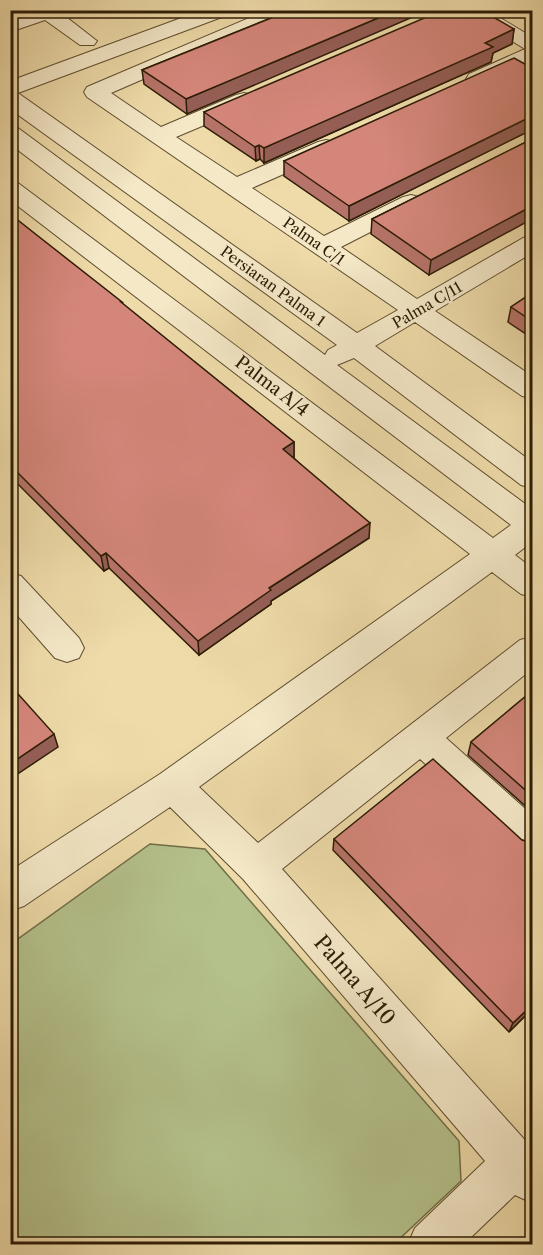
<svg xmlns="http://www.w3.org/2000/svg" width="543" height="1255" font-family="'Libre Caslon Text',serif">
  <rect width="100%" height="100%" fill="#eedba9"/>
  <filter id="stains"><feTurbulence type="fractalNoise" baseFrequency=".00333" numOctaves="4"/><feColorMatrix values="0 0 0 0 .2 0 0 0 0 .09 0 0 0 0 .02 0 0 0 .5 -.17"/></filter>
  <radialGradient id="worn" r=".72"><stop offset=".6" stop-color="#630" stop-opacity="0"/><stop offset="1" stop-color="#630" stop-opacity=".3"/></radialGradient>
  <!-- green -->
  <polygon fill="#b4c18b" stroke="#706e48" stroke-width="1.5" points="150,844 205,849 459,1141 461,1181 394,1244 11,1244 11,944"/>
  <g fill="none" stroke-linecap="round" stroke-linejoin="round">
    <defs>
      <g id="minor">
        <polygon points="33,10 63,10 61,13 97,41 94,45 80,45 45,20 10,32 10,19"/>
        <polygon points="203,10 233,10 230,14 18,93 357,333 398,310 87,97 84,92 87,87 268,10 296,10 293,14 111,93 161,127 236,95 244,93 252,95 255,100 252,105 176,137 237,177 318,142 326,140 334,142 337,147 334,152 252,188 324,236 403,197 411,195 419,197 423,202 419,207 341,247 417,299 523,238 532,236 532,253 435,311 532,376 532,398 522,396 415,322 375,346 532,462 532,488 521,485 354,358 337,365 532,509 532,542 515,555 532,568 532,597 521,594 492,572 199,787 258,843 520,640 532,637 532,669 446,738 532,815 532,855 519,850 420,759 282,869 532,1148 532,1203 515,1195 464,1244 408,1244 415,1228 485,1161 243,879 170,807 24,906 10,911 10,871 160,774 470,554 10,200 10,181 18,183 493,538 511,525 10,144 10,126 18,128 325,355 328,350 337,345 10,109 10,81"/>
        <polygon points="462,10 487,10 532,37 532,62 485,84 477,85 469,84 466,79 469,74 525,49"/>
        <polygon points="10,573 21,576 79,638 84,648 79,658 67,662 55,658 10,607"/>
      </g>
    </defs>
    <!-- minor casing -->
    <use href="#minor" stroke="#5d4c2f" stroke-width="2"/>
    <!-- minor -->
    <use href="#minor" fill="#f4e8c7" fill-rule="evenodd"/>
  </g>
  <!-- wall -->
  <g fill="#b67369" stroke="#2d1c06" stroke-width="1.5">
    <polygon points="291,10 187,114 144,84 142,70"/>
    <polygon points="514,29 512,44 493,53 491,62 264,163 260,159 256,161 204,126 204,112"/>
    <polygon points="523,134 349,221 284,176 284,161"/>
    <polygon points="532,139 429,275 371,234 372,219"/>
    <polygon points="10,214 294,442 294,457 293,457 369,538 271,601 271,604 199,655 109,568 104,571 10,476"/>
    <polygon points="532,293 532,338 508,322 511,307"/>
    <polygon points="532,691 532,812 468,755 471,742"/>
    <polygon points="334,839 522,840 532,843 532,1009 509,1032 333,850"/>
  </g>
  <!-- shaded-wall -->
  <g fill="#945e55" stroke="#2d1c06" stroke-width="1.5">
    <polygon points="397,10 429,10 187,114 186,99"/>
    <polygon points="514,29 512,44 493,53 491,62 264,163 264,148"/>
    <polygon points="532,118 532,132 523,134 349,221 349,206 526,119"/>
    <polygon points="259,145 260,159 256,161 255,147"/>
    <polygon points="532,206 532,219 429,275 431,260"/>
    <polygon points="294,442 294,457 283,463 283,449"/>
    <polygon points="370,523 369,538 271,601 271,604 199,655 198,641 269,588"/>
    <polygon points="106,553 109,568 104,571 101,556"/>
    <polygon points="54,734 58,747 10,779 10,764"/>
    <polygon points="532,1005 532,1009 509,1032 513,1023"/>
  </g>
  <!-- building -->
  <g fill="#d4867a" stroke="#2d1c06" stroke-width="1.5">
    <polygon points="291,10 397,10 186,99 142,70"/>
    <polygon points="443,10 481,10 514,29 485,43 493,47 264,148 259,145 255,147 204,112"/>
    <polygon points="514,58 532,68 532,118 526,119 349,206 284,161"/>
    <polygon points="532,139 532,206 431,260 372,219"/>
    <polygon points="10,214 122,302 121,302 294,442 283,449 370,523 269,588 271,590 198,641 106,553 101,556 10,465"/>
    <polygon points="532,293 532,321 511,307"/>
    <polygon points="10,685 54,734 10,764"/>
    <polygon points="532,691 532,796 471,742"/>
    <polygon points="433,759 522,840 532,843 532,1005 513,1023 334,839"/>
  </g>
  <g text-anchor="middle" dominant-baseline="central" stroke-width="4.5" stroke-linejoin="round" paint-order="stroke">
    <!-- far-street labels -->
    <g font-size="15" fill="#2d1c06" stroke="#f4e8c7">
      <text transform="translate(314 241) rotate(35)">Palma C/1</text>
      <text transform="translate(273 286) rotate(36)">Persiaran Palma 1</text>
      <text transform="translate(427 305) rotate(-30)">Palma C/11</text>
    </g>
    <!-- street labels -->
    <g font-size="18" fill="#2d1c06" stroke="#f4e8c7">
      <text transform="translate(272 386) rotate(37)">Palma A/4</text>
    </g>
    <!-- near-street labels -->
    <g font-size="21" fill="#2d1c06" stroke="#f4e8c7">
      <text transform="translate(355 980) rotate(49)">Palma A/10</text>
    </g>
  </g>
  <!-- margin -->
  <rect width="543" height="1255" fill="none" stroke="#eedba9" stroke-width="36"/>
  <rect x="12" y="12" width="519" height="1231" fill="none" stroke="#2d1c06" stroke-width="3"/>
  <rect x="18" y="18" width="507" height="1219" fill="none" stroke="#2d1c06" stroke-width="1.5"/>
  <rect width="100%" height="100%" filter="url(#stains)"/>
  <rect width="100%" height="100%" fill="url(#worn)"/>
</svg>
